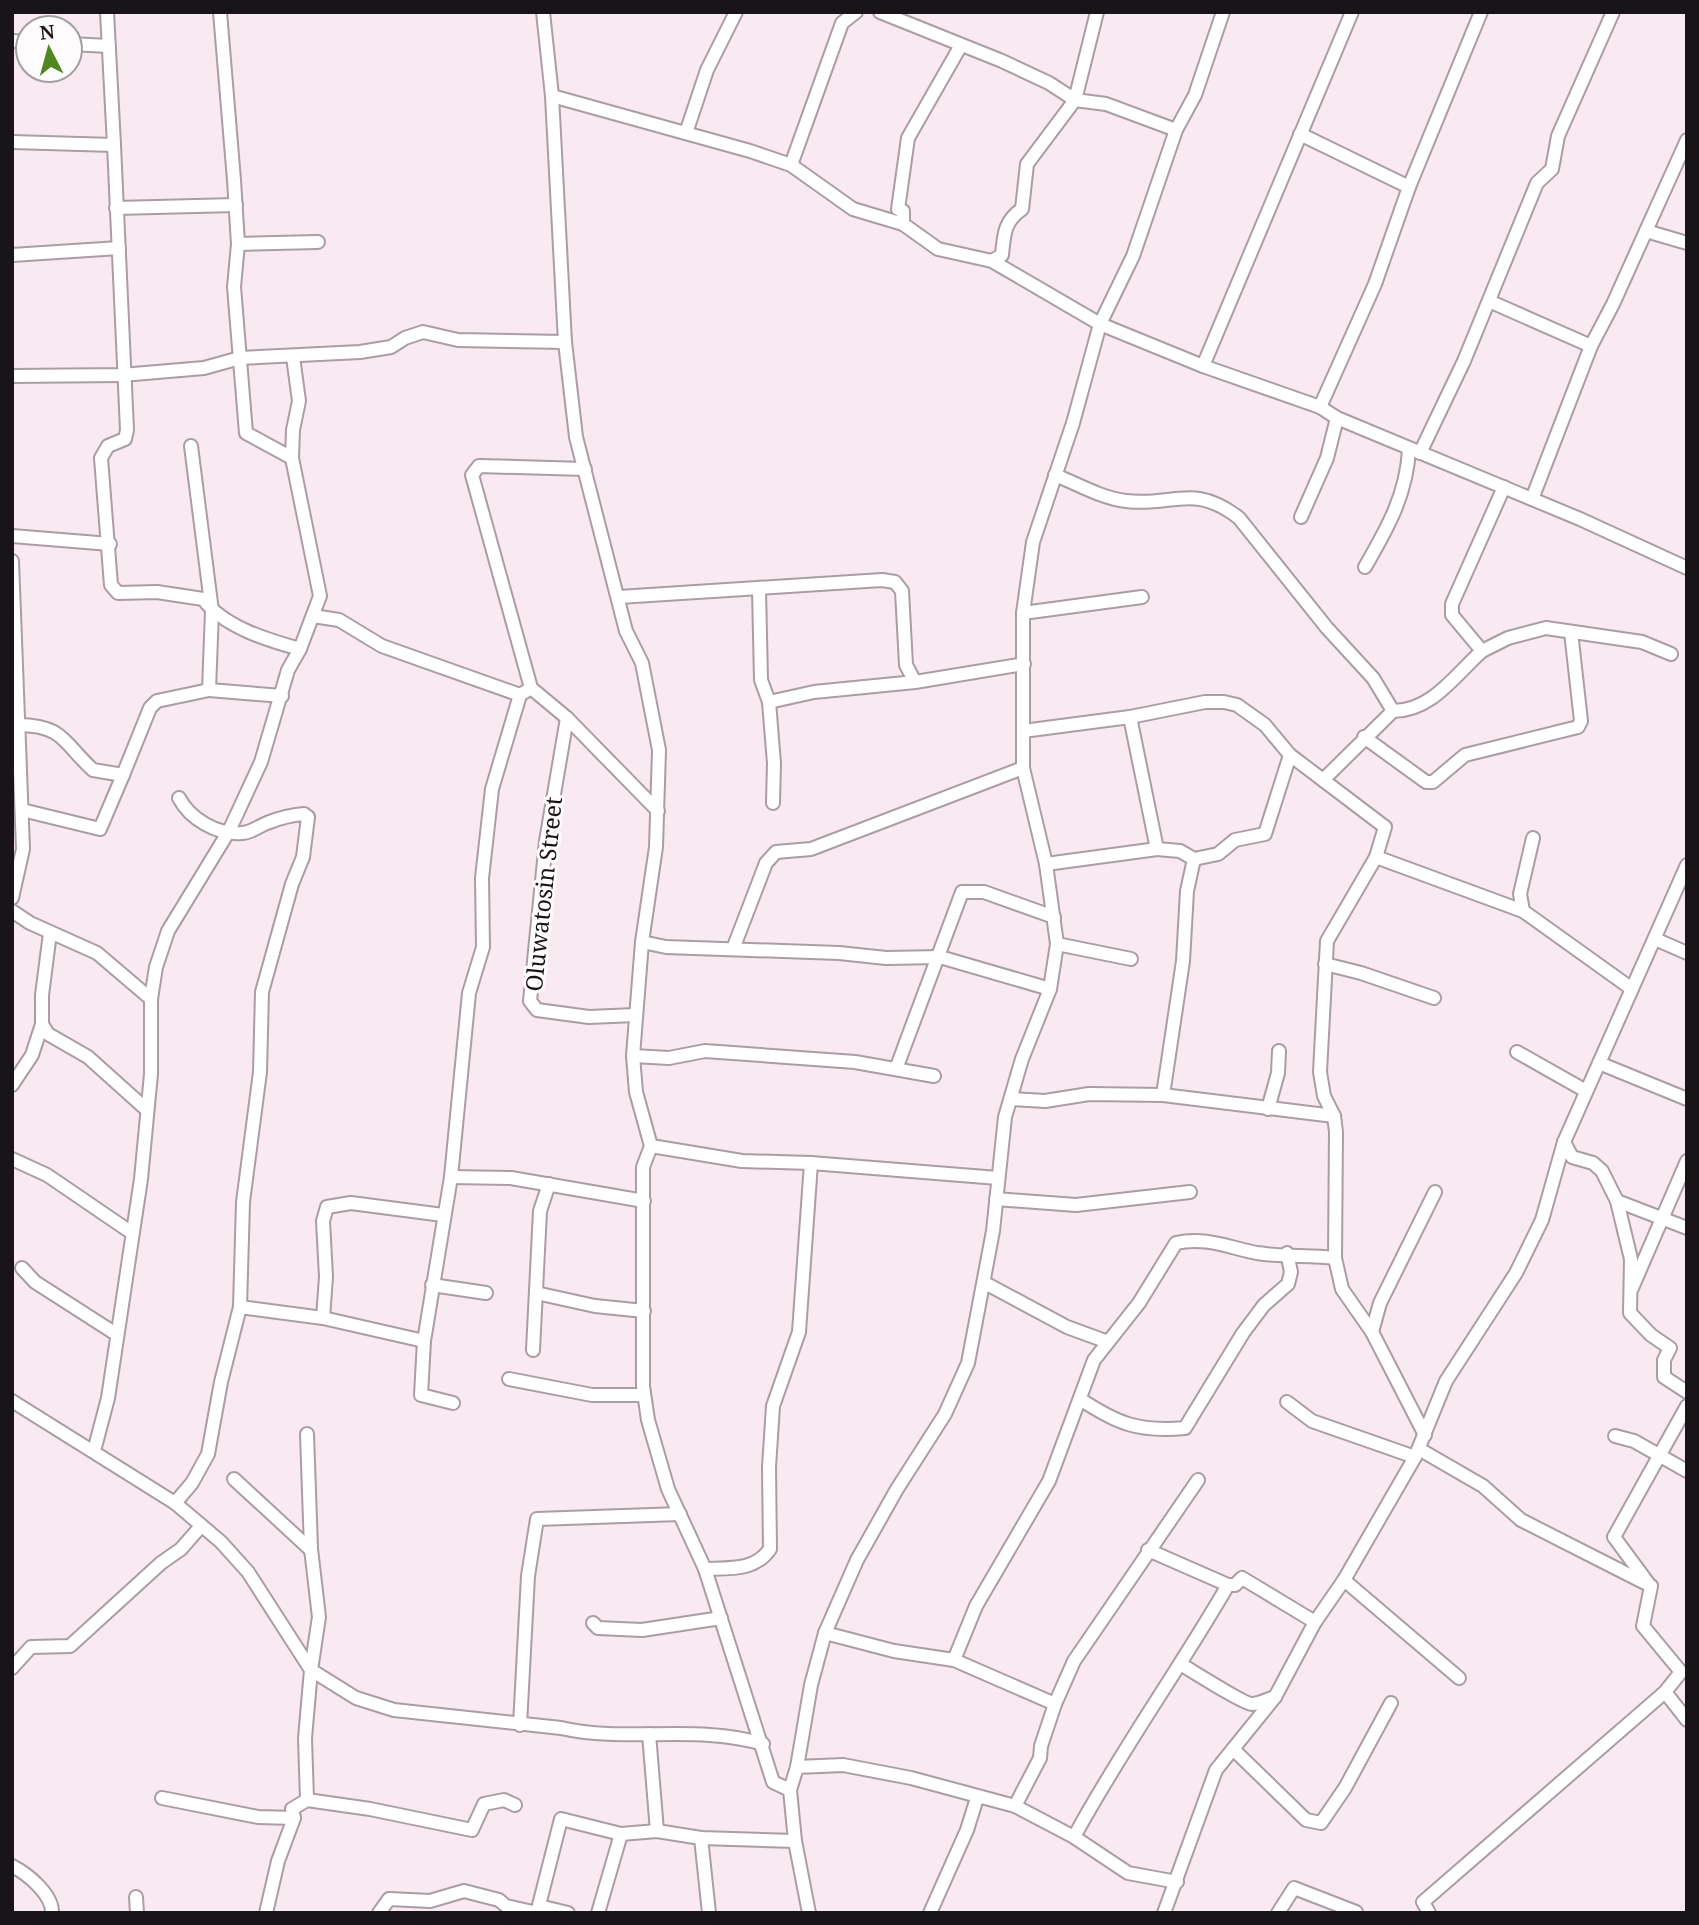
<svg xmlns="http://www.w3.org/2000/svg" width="1699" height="1925" font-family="'Noto Serif',serif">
  <rect width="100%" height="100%" fill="#f9eaf2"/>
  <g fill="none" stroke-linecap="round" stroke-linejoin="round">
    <defs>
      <g id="minor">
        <polyline points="220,12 234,180 238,244 234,287 246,433 292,458"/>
        <polyline points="543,12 552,96 565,342 576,437 626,631 642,663 659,750 656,847 642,942 633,1056 636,1092 651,1146 643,1167 643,1386 648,1420 668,1489 705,1569 773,1782 790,1790 795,1841 809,1913"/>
        <polyline points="880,12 1002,61 1049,83 1075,100 1106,104 1176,130"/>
        <polyline points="12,41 28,42"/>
        <polyline points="70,44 109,46"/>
        <polyline points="552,96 750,151 791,165 853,209 903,224 938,249 992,261 1100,324 1203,366 1320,407 1337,418 1580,519 1687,568"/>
        <polyline points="686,133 707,70 736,12"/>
        <polyline points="1300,134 1409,187"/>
        <polyline points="12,142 114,145 107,12"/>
        <path d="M114 145 127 430 125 439 108 446 101 458 111 585 118 593 157 592 203 599C224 627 267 640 300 649"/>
        <polyline points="791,165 842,23 856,12"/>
        <polyline points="116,208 236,205"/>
        <polyline points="903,224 903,211 898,209 908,138 960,47"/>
        <polyline points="1646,231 1687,243"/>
        <polyline points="238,244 318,242"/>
        <polyline points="12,255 119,248"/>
        <path d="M992 261 1002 255C1004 235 1004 221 1022 209L1027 164 1075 100 1097 12"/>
        <polyline points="1489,301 1591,346"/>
        <polyline points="1203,366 1352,12"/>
        <polyline points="12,376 122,375 204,368 240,358 360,352 391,347 405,338 423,332 458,340 565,342"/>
        <polyline points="1320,407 1375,284 1409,187 1481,12"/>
        <polyline points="1420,453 1464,361 1537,183 1552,169 1558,136 1613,12"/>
        <polyline points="585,469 479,466 472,475 531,688 567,718 658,811"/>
        <path d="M1055 475C1078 484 1101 498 1126 501 1173 507 1193 482 1239 518L1327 628 1373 678 1393 711"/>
        <polyline points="1504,487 1452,604 1452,615 1482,651 1508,638 1546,628 1642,642 1671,654"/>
        <polyline points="1532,499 1591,346 1613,304 1687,140"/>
        <polyline points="1301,517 1327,458 1337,418"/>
        <polyline points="12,536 110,544"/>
        <polyline points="12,561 23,849 12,898"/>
        <path d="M1365 567C1387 529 1407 494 1409 449"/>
        <polyline points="759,590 761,680 769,702 774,763 773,803"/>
        <polyline points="619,597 882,580 895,582 902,591 906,665 915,682 1024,664"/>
        <polyline points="1023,613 1142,597"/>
        <polyline points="313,616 339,620 382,646 520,695"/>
        <polyline points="209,690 282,696"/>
        <polyline points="769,702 814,692 915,682"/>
        <polyline points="1130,717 1157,849 1180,851 1194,859 1218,854 1235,840 1265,834 1290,755"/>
        <polyline points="567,718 546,841 530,1001 537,1010 589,1017 635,1015"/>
        <path d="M18 725C64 725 64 744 93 770L123 775 150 708 157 701 209 690 212 611 191 446"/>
        <polyline points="1023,731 1130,717 1205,702 1224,702 1237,705 1265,725 1290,755 1323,780"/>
        <polyline points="1364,737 1426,782 1433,782 1465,755 1578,727 1581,721 1571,632"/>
        <polyline points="22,810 100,829 123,775"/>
        <polyline points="1376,857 1523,911 1632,989"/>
        <polyline points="1046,864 1157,849"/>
        <polyline points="12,911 30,923 97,953 151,999"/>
        <polyline points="1523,911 1520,894 1533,838"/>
        <polyline points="50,933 42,995 42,1024 48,1034 88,1057 147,1110"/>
        <polyline points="1655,939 1687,953"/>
        <polyline points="642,942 666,947 839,953 886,958 940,957 1050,989"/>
        <polyline points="1057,944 1131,959"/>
        <polyline points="733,949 766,863 776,852 811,849 1023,768"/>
        <polyline points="1325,964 1361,973 1434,998"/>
        <polyline points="1517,1052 1586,1091"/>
        <polyline points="633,1056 669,1058 705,1051 855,1062 934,1076"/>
        <polyline points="1599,1063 1687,1099"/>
        <polyline points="896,1069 962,892 984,892 1054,917"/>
        <polyline points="12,1085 32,1055 42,1024"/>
        <polyline points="1163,1095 1334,1116"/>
        <polyline points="1011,1099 1045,1101 1089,1094 1163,1095 1183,961 1187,891 1194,859"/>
        <polyline points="1268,1109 1278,1073 1279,1051"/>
        <polyline points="1564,1142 1572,1157 1593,1163 1602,1171 1617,1201 1631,1259 1630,1313 1651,1335 1670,1348 1664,1360 1664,1377 1687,1392"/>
        <path d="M651 1146 742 1161 811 1163 799 1332 773 1406 769 1467 770 1549C755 1571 730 1568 705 1569"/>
        <polyline points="12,1159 47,1175 132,1233"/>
        <polyline points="811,1163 998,1178"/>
        <polyline points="451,1177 511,1178 644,1201"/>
        <polyline points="996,1199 1076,1205 1190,1192"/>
        <polyline points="1617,1201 1687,1228"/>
        <polyline points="22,1268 35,1282 116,1334"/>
        <polyline points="985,1283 1067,1327 1108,1342"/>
        <polyline points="432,1285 486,1293"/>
        <polyline points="1632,1288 1687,1161"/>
        <polyline points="536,1293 595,1306 644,1311"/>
        <polyline points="240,1307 323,1318 424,1341"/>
        <polyline points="323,1318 326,1277 323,1221 327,1207 351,1203 443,1215"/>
        <polyline points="1372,1332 1380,1303 1435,1192"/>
        <polyline points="533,1350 540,1211 549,1184"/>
        <polyline points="509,1379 592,1395 644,1395"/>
        <path d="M1080 1399C1118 1424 1138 1432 1185 1428L1243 1333 1264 1305 1288 1284 1291 1272 1287 1253"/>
        <polyline points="12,1401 175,1503 221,1542 248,1572 311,1670 305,1738 307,1800 292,1809 294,1818 278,1861 266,1913"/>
        <polyline points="1287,1402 1312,1421 1415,1457"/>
        <polyline points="453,1403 421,1395 424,1341 451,1177 469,993 483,947 482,878 492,789 520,695 531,688"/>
        <path d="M307 1434 311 1549 319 1617 311 1670 356 1698 394 1710 561 1728C627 1743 698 1724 763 1744"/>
        <path d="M1425 1435 1372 1332 1342 1289 1335 1258 1336 1132 1334 1116 1324 1096 1320 1072 1327 941 1376 857 1385 827 1323 780 1393 711C1432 711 1455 675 1482 651"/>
        <polyline points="1615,1436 1634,1441 1687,1471"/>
        <polyline points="1419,1449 1483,1486 1521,1520 1651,1586 1643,1626 1681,1672 1665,1692 1423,1902 1429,1913"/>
        <polyline points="94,1451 108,1398 141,1179 151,1074 151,999 156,967 168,931 229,831 261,762 288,670 300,649 320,596 292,458 293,430 299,401 293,357"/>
        <polyline points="234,1479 311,1550"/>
        <path d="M175 1503 192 1483 208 1454 221 1382 240 1307 243 1202 260 1072 262 992 292 884 303 857 308 817 304 814C292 815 279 818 267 823 259 826 251 833 242 833 217 835 190 819 179 798"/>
        <polyline points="1148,1550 1228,1585 1235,1585 1242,1578 1315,1622"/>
        <polyline points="1344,1580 1459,1678"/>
        <polyline points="1648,1583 1614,1537 1687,1406"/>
        <polyline points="593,1623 598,1628 642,1630 721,1618"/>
        <polyline points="825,1633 894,1651 954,1660 1055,1704"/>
        <path d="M954 1660 976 1606 1049 1481 1094 1360 1139 1303 1176 1243C1205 1236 1230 1248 1257 1253 1282 1257 1310 1255 1335 1258"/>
        <path d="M1182 1665C1194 1672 1244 1704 1252 1704 1259 1704 1268 1699 1275 1697"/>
        <polyline points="12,1668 31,1647 70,1646 161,1563 181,1549 201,1526"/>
        <polyline points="1665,1692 1687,1720"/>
        <polyline points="520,1725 528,1576 537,1519 680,1514"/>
        <polyline points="649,1734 657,1831"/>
        <polyline points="1233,1749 1306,1820 1321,1823 1345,1788 1391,1703"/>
        <polyline points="797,1767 811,1685 825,1633 857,1560 897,1489 945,1414 968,1363 993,1231 1005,1117 1022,1059 1050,989 1057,944 1046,864 1023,768 1023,613 1033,542 1073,423 1100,324 1133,256 1176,130 1195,95 1223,12"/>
        <polyline points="790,1790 797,1767 843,1765 911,1778 1015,1806 1074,1837 1128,1873 1177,1882"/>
        <polyline points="162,1798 258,1817 294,1818"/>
        <polyline points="307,1800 370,1809 472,1830 484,1804 504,1800 515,1805"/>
        <polyline points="1015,1806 1040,1758 1041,1746 1055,1704 1074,1661 1198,1480"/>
        <path d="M1074 1837C1121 1750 1179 1670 1228 1585"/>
        <polyline points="701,1838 709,1913"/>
        <path d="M12 1866C28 1874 53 1895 52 1913"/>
        <polyline points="136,1897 137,1913"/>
        <polyline points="539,1906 568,1913"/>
        <polyline points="379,1913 389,1899 430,1901 464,1891 499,1900 506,1906 537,1913 561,1819 621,1834"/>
        <polyline points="598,1913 621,1834 657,1831 701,1838 795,1841"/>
        <polyline points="930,1913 967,1830 977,1798"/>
        <polyline points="1164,1913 1216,1770 1275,1697 1315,1622 1344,1580 1415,1457 1446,1381 1516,1273 1542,1220 1564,1142 1687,865"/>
        <polyline points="1278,1913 1294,1888 1356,1912"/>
      </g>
    </defs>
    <!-- minor casing -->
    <use href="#minor" stroke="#aa9da4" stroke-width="16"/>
    <!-- minor -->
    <use href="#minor" stroke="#fff" stroke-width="12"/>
  </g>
  <g text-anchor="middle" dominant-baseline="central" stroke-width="6" stroke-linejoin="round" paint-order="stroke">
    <!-- street labels -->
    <g font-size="23" fill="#191417" stroke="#fefbfd">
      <text transform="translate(543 894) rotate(-84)">Oluwatosin Street</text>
    </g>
  </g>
  <!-- border -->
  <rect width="1699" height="1925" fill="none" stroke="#191417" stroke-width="28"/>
  <!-- north arrow -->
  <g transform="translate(49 49) rotate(354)"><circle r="33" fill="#fefbfd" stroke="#a29fa1" stroke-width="2"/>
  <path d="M0-5L12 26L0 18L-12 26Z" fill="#508720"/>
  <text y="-10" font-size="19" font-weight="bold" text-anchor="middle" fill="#191417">N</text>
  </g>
</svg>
